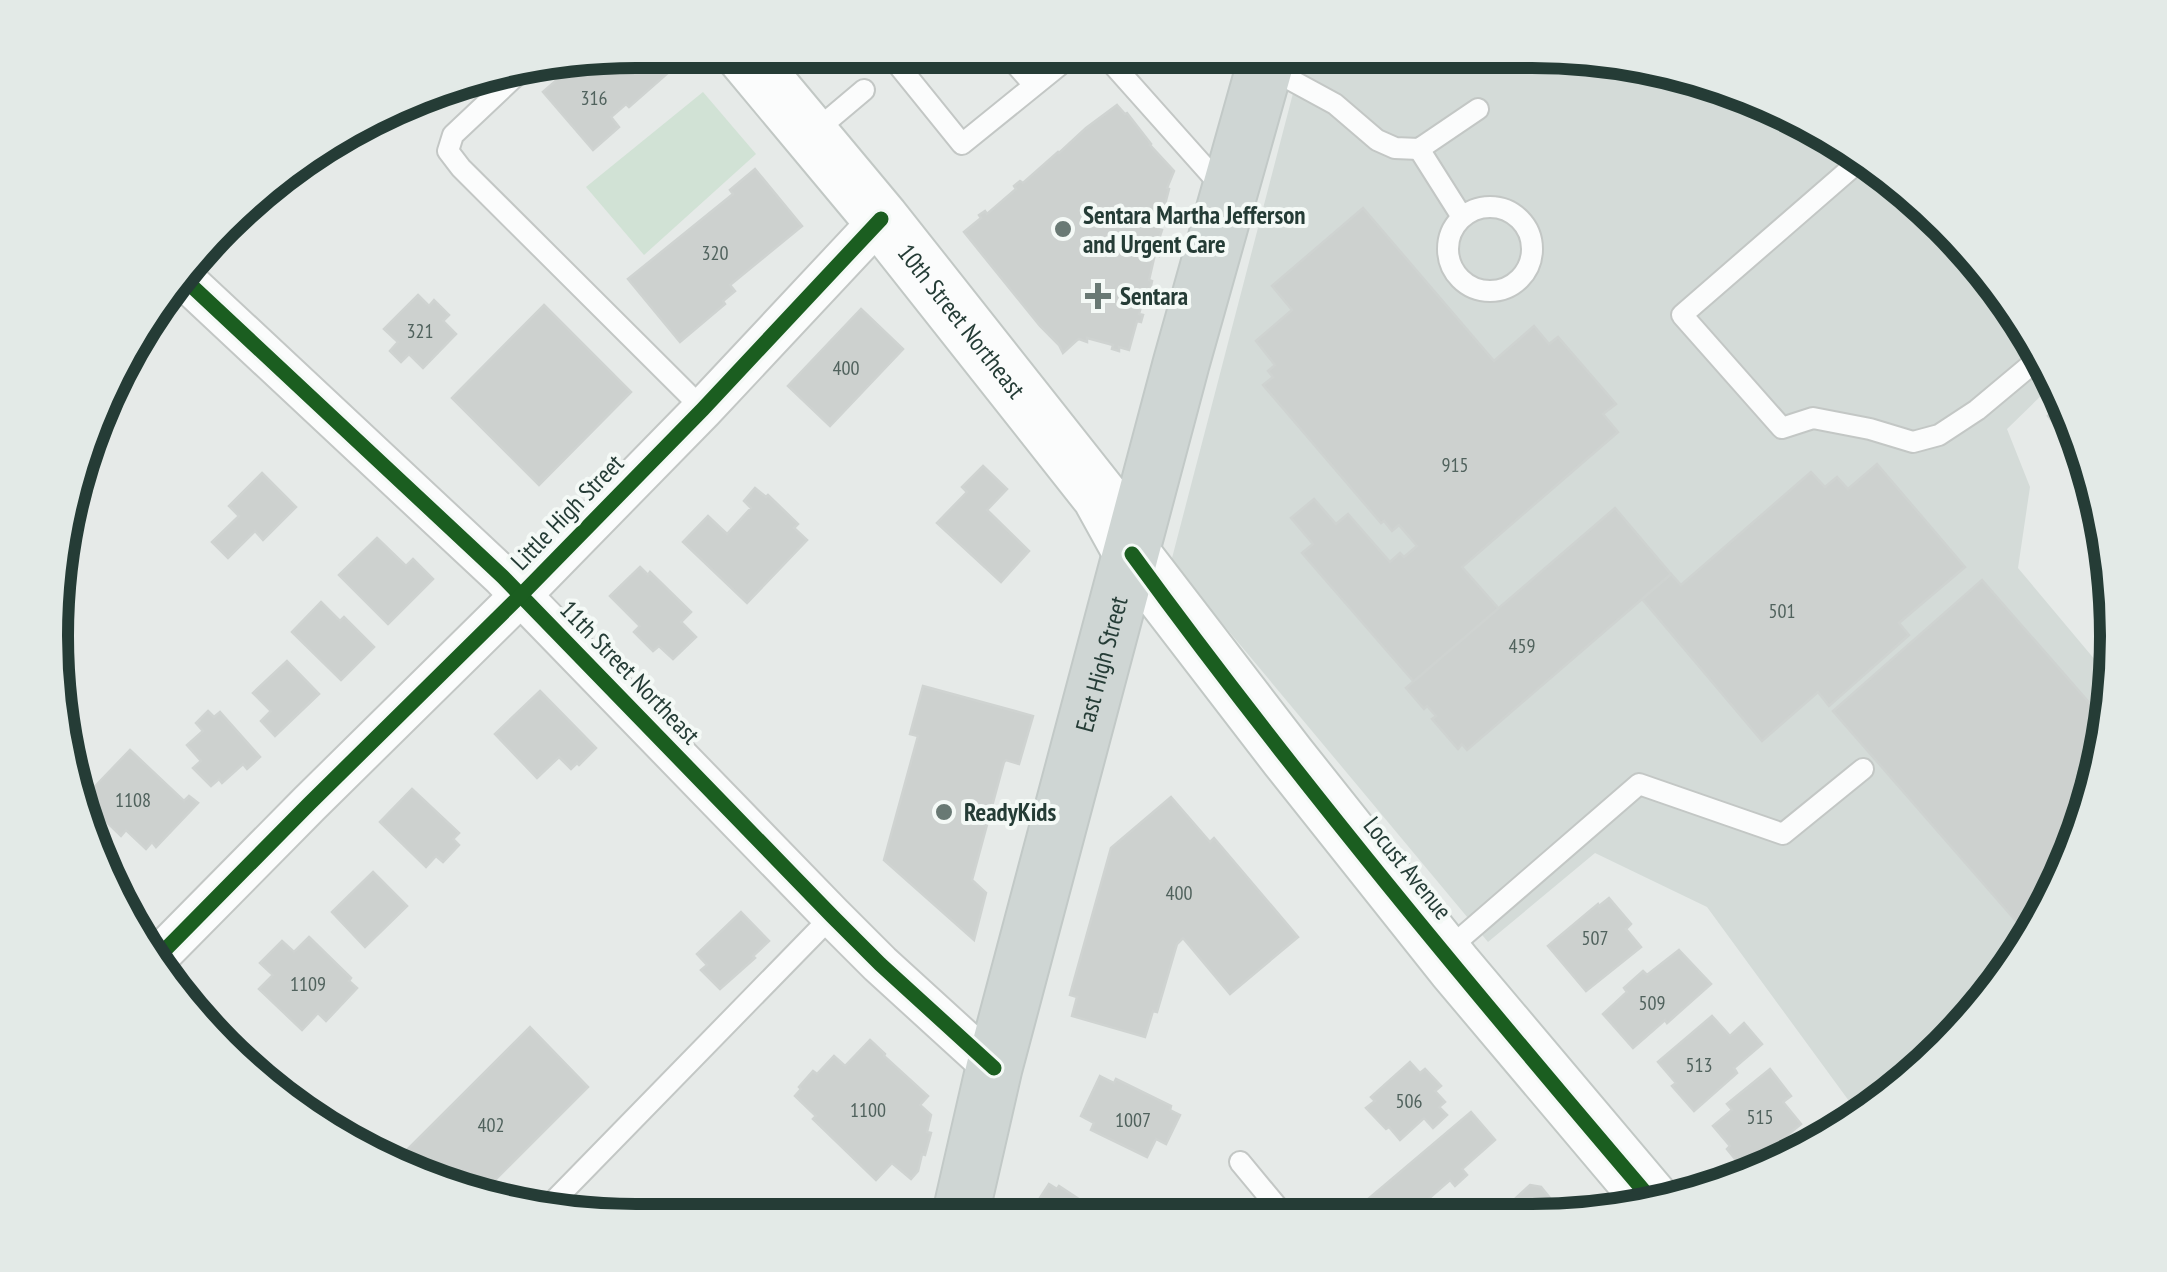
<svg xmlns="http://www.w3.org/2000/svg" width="2167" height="1272" font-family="'PT Sans Narrow',sans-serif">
  <rect width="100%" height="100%" fill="#e6eae8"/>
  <!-- built -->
  <polygon fill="#d4dbd8" points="1304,51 1570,51 1720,81 1856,148 2018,310 2050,387 2007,429 2030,487 2018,568 2106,673 2106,750 2019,961 1945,1051 1860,1116 1707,907 1595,853 1488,942 1171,562"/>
  <!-- green -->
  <polygon fill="#d1e2d5" points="703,92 756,154 644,255 586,187"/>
  <!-- building -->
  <g fill="#cdd1cf" stroke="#cfd3d1" stroke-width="2.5">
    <polygon points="636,50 650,50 669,72 629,107 626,104 611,117 619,127 593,150 543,92 581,59"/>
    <polygon points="1131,51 1181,51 1158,69 1155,65 1147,72"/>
    <polygon points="1117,105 1125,114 1127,113 1151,144 1150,145 1174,171 1167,188 1169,189 1163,212 1170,213 1168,221 1161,219 1158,229 1162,230 1157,245 1161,246 1159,256 1155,254 1149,280 1152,281 1150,290 1146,289 1139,314 1143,315 1141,322 1137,321 1129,350 1119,347 1119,351 1112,349 1113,345 1087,338 1087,342 1079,339 1076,341 1063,353 1059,345 1040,326 964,232 981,218 979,215 985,211 987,214 1016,189 1014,186 1020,181 1023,183 1058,152 1059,153 1086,128"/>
    <polygon points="755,169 802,226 730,285 735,291 723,301 725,304 680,342 628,279 733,194 730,190"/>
    <polygon points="1363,208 1494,361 1534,326 1549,344 1558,337 1616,404 1603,414 1618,432 1462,567 1499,609 1414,682 1302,553 1313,544 1291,518 1314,499 1336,524 1348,514 1390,562 1400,553 1404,557 1417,546 1399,525 1392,531 1384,521 1381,523 1263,385 1273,377 1268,371 1275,365 1256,341 1292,310 1272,286"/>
    <polygon points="418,295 429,306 434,300 449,315 443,321 456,334 423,368 409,354 401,362 390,351 398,342 384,329"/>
    <polygon points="544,305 631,392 539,485 452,398"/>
    <polygon points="861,309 903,349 830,426 788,386"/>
    <polygon points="2058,407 2074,446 2073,447 2048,416"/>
    <polygon points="1877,464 1965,567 1899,623 1909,635 1829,706 1818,692 1762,741 1642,599 1671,574 1681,585 1811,472 1825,487 1837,477 1848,489"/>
    <polygon points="983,466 1007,489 987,510 1029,551 1001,582 937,523 967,492 962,487"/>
    <polygon points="262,473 296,507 263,540 255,531 228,558 212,542 239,516 229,506"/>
    <polygon points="755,488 766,497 768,495 798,524 794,528 807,540 747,603 683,542 708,516 727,534 751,508 744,501"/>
    <polygon points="1615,508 1671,574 1467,750 1462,744 1458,749 1432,719 1436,716 1427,706 1424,709 1406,688"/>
    <polygon points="377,538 406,566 413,559 433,579 388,624 339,575"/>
    <polygon points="640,567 648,575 650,572 691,612 681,622 696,637 673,659 659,646 653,651 634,632 640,626 610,596"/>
    <polygon points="1982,580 2106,722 2106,750 2029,936 1833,711"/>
    <polygon points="321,602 340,621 344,617 374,647 341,680 292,632"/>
    <polygon points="287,661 319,694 275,736 261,721 271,711 253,693"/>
    <polygon points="923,686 1033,716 1019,764 1006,760 1004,762 972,880 986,893 974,940 884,860 918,736 910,734"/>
    <polygon points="540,691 596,748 579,765 577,763 571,769 559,757 537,778 495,734"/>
    <polygon points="208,711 214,717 220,712 260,757 247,769 243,764 222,783 219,779 211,786 193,768 201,761 187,745 203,731 196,723"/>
    <polygon points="130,750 184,801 189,796 198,803 156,847 152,842 146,849 126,830 121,836 83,799"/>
    <polygon points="412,789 459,833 453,839 459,845 443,862 436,856 426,867 380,822"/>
    <polygon points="1171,797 1210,842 1214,838 1298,937 1230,994 1183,938 1177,944 1157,1012 1153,1011 1145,1037 1072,1016 1077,997 1070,995 1111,848"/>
    <polygon points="373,872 407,906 365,947 332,912"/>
    <polygon points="1609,898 1631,924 1626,929 1641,947 1586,991 1548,946 1598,904 1599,906"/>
    <polygon points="741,912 769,941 753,956 755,958 720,989 701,970 707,965 697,954"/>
    <polygon points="309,937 351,978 349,981 357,988 326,1021 318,1013 302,1030 259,989 273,975 260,963 282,941 294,952"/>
    <polygon points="1679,950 1711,984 1667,1023 1665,1020 1633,1048 1603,1014 1627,992 1624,988 1643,971 1647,975"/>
    <polygon points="1712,1016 1730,1036 1744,1023 1762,1044 1734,1068 1737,1073 1694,1111 1672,1086 1676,1083 1658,1062"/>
    <polygon points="530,1027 588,1087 478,1197 447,1191 393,1164"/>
    <polygon points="870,1040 885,1054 884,1056 928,1096 920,1105 931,1115 927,1132 931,1133 925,1155 922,1154 918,1171 911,1179 892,1163 876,1180 813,1119 816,1116 795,1096 801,1089 799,1087 813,1071 817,1074 834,1056 845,1066"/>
    <polygon points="1410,1062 1420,1073 1425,1069 1441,1086 1435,1091 1445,1102 1439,1107 1447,1115 1433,1128 1424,1118 1400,1140 1389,1127 1386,1129 1366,1108 1375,1101 1371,1097"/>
    <polygon points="1770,1069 1791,1096 1783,1102 1801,1124 1744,1170 1727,1149 1730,1146 1713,1126 1732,1110 1727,1104"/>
    <polygon points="1100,1076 1114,1083 1116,1079 1171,1106 1170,1110 1180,1115 1166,1144 1156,1139 1147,1157 1091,1130 1094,1123 1081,1116"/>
    <polygon points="1471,1112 1495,1140 1462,1169 1467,1175 1455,1186 1450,1180 1403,1221 1383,1221 1366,1201"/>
    <polygon points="1049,1184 1057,1189 1059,1186 1112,1221 1031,1221 1027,1218"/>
    <polygon points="1530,1185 1541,1187 1550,1198 1547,1206 1557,1218 1555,1221 1491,1221"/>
  </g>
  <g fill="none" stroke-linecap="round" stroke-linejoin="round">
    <defs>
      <g id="lane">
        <polyline points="886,50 962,144 1077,51"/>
        <polyline points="1004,51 1034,85"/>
        <polyline points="1101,51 1224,189"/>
        <polyline points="1267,67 1335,104 1377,140 1395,148 1419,149 1478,109"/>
        <polyline points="524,68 453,135 448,151 461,168 703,409"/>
        <polyline points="813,133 864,90"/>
        <polyline points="1419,149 1462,217"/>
        <polyline points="1864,157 1682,315 1782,428 1813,418 1870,429 1913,442 1939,435 1977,410 2038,359"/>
        <circle cx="1490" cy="249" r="42"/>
        <polyline points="1446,951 1639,784 1783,834 1863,769"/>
        <polyline points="1240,1162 1289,1221"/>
        <polyline points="545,1210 832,916"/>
      </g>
      <g id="street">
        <polyline points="181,276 503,577 832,916 880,964 994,1068"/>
        <polyline points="154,961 309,804 521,595 703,409 881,219"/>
      </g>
      <g id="secondary">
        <path id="s1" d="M740 50 881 219 1100 496 1132 554 1288 757 1455 967 1655 1204"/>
      </g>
      <g id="primary">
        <path id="s2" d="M959 1221 994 1068 1181 364 1269 51"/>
      </g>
    </defs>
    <!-- lane casing -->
    <use href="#lane" stroke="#c3c7c5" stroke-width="24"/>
    <!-- street casing -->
    <use href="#street" stroke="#c3c7c5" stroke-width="44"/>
    <!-- secondary casing -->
    <use href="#secondary" stroke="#c2c8c5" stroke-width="59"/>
    <!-- primary casing -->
    <use href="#primary" stroke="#c2c9c7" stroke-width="59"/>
    <!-- lane -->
    <use href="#lane" stroke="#fbfcfc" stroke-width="20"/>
    <!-- street -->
    <use href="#street" stroke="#fbfcfc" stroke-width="40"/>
    <!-- secondary -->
    <use href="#secondary" stroke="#fbfcfc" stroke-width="55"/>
    <!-- primary -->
    <use href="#primary" stroke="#cfd6d4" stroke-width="55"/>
    <defs>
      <g id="cycleway">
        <polyline points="181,276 503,577 832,916 880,964 994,1068"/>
        <path d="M1132 554C1296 779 1475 993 1655 1204"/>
        <polyline points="154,961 309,804 521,595 703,409 881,219"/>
      </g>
    </defs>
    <!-- cycleway casing -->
    <use href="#cycleway" stroke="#f4f9f6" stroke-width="21"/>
    <!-- cycleway -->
    <use href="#cycleway" stroke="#1b5e20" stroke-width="15"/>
  </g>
  <!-- markers -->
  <g fill="#697974" stroke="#f4f9f6" stroke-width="4">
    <circle cx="1063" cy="229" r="10"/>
    <path d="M1093 281h10v10h10v10h-10v10h-10v-10h-10v-10h10z"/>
    <circle cx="944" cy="812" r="10"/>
  </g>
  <g text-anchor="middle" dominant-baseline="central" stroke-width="8" stroke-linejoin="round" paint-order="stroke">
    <!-- number labels -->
    <g font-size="20" fill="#50625d">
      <text x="594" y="98">316</text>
      <text x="715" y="253">320</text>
      <text x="420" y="331">321</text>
      <text x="846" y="368">400</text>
      <text x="1455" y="465">915</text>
      <text x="1782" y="611">501</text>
      <text x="1522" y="646">459</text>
      <text x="133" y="800">1108</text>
      <text x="1179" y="893">400</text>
      <text x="1595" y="938">507</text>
      <text x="308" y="984">1109</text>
      <text x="1652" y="1003">509</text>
      <text x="1699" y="1065">513</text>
      <text x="1409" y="1101">506</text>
      <text x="868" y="1110">1100</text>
      <text x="1760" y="1117">515</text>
      <text x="1133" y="1120">1007</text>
      <text x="491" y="1125">402</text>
    </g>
    <!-- poi labels -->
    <g font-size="25" font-weight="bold" fill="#253c36" stroke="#f4f9f6" text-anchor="start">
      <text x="1083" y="215">Sentara Martha Jefferson<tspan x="1083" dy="29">and Urgent Care</tspan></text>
      <text x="1120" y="296">Sentara</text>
      <text x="964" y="812">ReadyKids</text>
    </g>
    <!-- street labels -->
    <g font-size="25" fill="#253c36" stroke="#f4f9f6">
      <text stroke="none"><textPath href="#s1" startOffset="350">10th Street Northeast</textPath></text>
      <text transform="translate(567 512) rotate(-46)">Little High Street</text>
      <text stroke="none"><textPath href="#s2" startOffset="575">East High Street</textPath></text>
      <text transform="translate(630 672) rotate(46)">11th Street Northeast</text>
      <text transform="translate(1408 868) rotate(51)">Locust Avenue</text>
    </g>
  </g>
  <!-- crop -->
  <path d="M0 0H2167V1272H0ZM636 68H1532A568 568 0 0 1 2100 636V636A568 568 0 0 1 1532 1204H636A568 568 0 0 1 68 636V636A568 568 0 0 1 636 68Z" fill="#e3eae7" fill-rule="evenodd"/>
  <path fill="none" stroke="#253c36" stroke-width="12" d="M636 68H1532A568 568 0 0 1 2100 636V636A568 568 0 0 1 1532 1204H636A568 568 0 0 1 68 636V636A568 568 0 0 1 636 68Z"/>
</svg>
